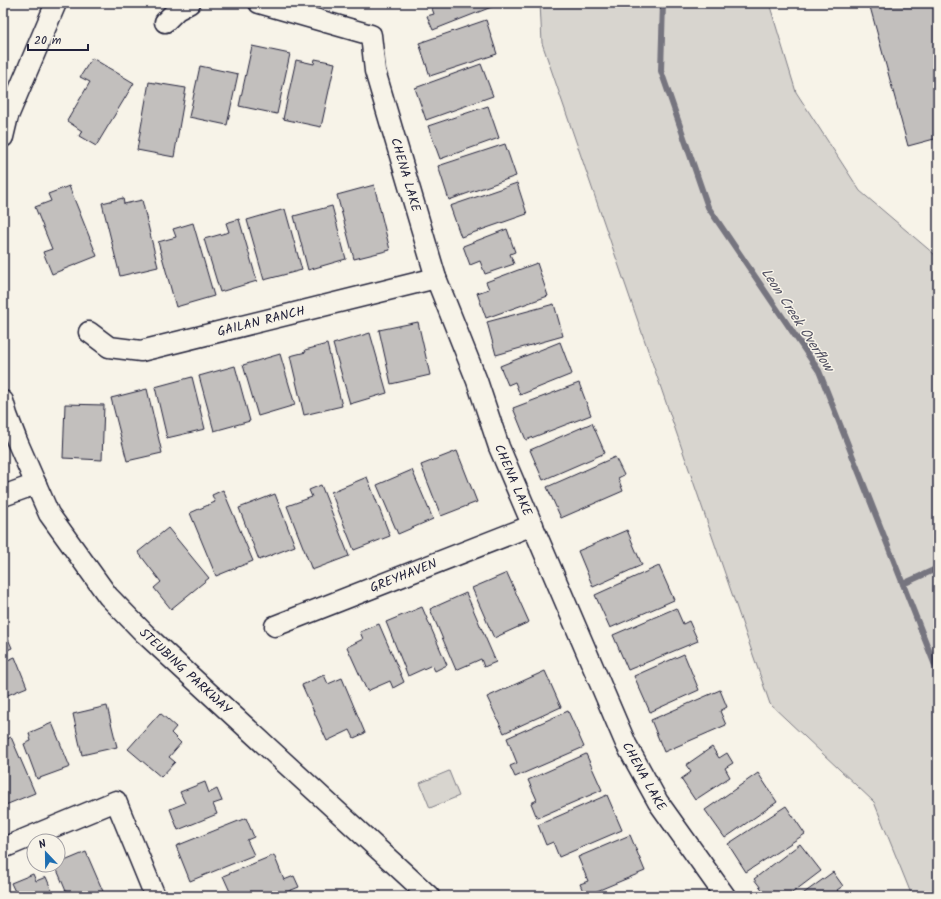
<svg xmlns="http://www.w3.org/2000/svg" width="941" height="899" font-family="Kalam,sans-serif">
  <rect width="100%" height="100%" fill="#f7f3e8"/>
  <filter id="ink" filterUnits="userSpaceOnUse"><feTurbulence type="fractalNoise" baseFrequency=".025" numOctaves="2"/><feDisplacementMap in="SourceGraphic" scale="8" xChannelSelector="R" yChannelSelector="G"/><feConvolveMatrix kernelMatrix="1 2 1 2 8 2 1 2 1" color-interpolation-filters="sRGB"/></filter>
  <g filter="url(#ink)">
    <!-- green -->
    <g fill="#d8d5cf" stroke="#7d7c85">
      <polygon points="540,3 769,3 796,92 860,191 934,254 938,260 938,896 912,896 874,802 770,704 542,43"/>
      <polygon points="449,771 459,796 430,808 420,783"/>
    </g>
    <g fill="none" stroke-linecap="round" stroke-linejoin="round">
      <!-- stream -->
      <g stroke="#76747f" stroke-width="6">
        <polyline points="663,3 661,71 708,207 819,371 938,673"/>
        <polyline points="903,584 938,568"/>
      </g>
    </g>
    <!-- building -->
    <g fill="#c2bfbd" stroke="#22223b">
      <polygon points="430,3 493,3 494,6 433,30 427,16 434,14"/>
      <polygon points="869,3 938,3 938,138 908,146"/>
      <polygon points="486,20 497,54 430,76 419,43"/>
      <polygon points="252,46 290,54 277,114 239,106"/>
      <polygon points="92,58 134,83 96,146 79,136 82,131 67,121 90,82 80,77"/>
      <polygon points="315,59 335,63 321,127 283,119 296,60 314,64"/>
      <polygon points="481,64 493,96 426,120 415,88"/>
      <polygon points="200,66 238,74 227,125 189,117"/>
      <polygon points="149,82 186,88 174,157 137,150"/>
      <polygon points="488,106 499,138 440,159 428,126"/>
      <polygon points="505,144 516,176 449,200 438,166"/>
      <polygon points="517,183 527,214 461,237 450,206"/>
      <polygon points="374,185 390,250 354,259 337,195"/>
      <polygon points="69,186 97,256 52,274 43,252 52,249 35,207 51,201 48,194"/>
      <polygon points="123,198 124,204 142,200 158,267 120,276 102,203"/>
      <polygon points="332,206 346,259 308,270 294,216"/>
      <polygon points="285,209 302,270 264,280 247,220"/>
      <polygon points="239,219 257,281 220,292 204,239 229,232 226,223"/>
      <polygon points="193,223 214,296 176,307 158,242 176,237 173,229"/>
      <polygon points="507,229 515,252 510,254 514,264 485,274 480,261 470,265 463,246"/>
      <polygon points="537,263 548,296 486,318 477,293 489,289 486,282"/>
      <polygon points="554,304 563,336 496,355 487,322"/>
      <polygon points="418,322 430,375 391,384 379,330"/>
      <polygon points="370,333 387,393 350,404 333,344"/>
      <polygon points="560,342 572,374 520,395 515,382 508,385 500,366"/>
      <polygon points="327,344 342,406 304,415 290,356 306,352 305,350"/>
      <polygon points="280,354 295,405 258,416 243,365"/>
      <polygon points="235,366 250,421 214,431 199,376"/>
      <polygon points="192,377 205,429 167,438 155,387"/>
      <polygon points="579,383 591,415 526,440 513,408"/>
      <polygon points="147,389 162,453 127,461 111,398"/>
      <polygon points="65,404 104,405 102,460 63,458"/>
      <polygon points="592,423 605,453 543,480 530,450"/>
      <polygon points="457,451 477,502 441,516 421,465"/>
      <polygon points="615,457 624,475 618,478 623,491 561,518 547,487"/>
      <polygon points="412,470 433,519 398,534 377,485"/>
      <polygon points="367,477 390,536 354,550 331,492"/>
      <polygon points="321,485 349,556 312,570 287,506 312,497 309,490"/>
      <polygon points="223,490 253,561 216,576 190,513 215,502 212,495"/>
      <polygon points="275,494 295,546 259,560 239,508"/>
      <polygon points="168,528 209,578 171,609 154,588 161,582 138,552"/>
      <polygon points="627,530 642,565 593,587 578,551"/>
      <polygon points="659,566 674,600 610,628 595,595"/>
      <polygon points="507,573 529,622 494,638 472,588"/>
      <polygon points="466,593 496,662 484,667 481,659 456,670 430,609"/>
      <polygon points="422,607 447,665 435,671 432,665 408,676 386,622"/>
      <polygon points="676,608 683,624 689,621 698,641 628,670 613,635"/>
      <polygon points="379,624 404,682 393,688 390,681 367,691 347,647 363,639 360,632"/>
      <polygon points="3,627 12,648 3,652"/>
      <polygon points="684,654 699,690 650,712 634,676"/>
      <polygon points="15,657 27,687 3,697 3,662"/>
      <polygon points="545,671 561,707 504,733 487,697"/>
      <polygon points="324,675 328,684 342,678 365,733 354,738 350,730 327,741 302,685"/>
      <polygon points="720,690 727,707 720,711 726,725 664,752 651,720"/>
      <polygon points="107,706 117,747 82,755 73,714"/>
      <polygon points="568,711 584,747 515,777 510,766 517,763 507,738"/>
      <polygon points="160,713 176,727 171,733 181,743 169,757 175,762 161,777 128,749"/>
      <polygon points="52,723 70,767 37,779 24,744 31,741 29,733"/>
      <polygon points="11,737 35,793 3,806 3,741"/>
      <polygon points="712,747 719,758 727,753 733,763 725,768 730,777 695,800 681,779 691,772 686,765"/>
      <polygon points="586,754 602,790 537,818 531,803 537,800 528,780"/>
      <polygon points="758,773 777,802 725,838 705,810"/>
      <polygon points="205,782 209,793 217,789 222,801 213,804 217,814 178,830 170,809 185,803 180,792"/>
      <polygon points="607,795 622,830 559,857 553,842 546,845 538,825"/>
      <polygon points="786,806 805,834 746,872 728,844"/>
      <polygon points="246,818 254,837 247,840 254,855 190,881 176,846"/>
      <polygon points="630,835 645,871 585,896 580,884 588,881 578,857"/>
      <polygon points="800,844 821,871 788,896 767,896 754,879"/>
      <polygon points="86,852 105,896 68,896 55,865"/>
      <polygon points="274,855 284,880 294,876 299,887 277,896 232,896 223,876"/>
      <polygon points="833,872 843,886 837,890 842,896 800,896"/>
      <polygon points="33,874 36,881 46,877 54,896 17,896 11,883"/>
    </g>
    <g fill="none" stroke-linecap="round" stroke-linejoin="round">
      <defs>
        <g id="minor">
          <path id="s1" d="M259 3 371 35 375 71 436 278 477 381 499 447 626 744 658 802 725 896"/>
          <polyline points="165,22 177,10 190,3"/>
          <polyline points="3,137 8,116 56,3"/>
          <path id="s2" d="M89 332 109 347 141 351 436 278"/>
          <path id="s3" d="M3 401 7 415 17 441 49 514 108 596 145 634 429 896"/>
          <polyline points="3,496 36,484"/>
          <path id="s4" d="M275 626 533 525"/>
          <polyline points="3,848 116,801 155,896"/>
        </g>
      </defs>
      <!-- minor casing -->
      <use href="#minor" stroke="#22223b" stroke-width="23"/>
      <!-- minor -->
      <use href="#minor" stroke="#f7f3e8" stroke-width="20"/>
    </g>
  </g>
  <g text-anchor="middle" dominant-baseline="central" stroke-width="3" stroke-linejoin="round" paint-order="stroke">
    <!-- street labels -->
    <g font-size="13" fill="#22223b" stroke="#f7f3e8">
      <text stroke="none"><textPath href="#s1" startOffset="261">CHENA LAKE</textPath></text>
      <text stroke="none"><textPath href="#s2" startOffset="181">GAILAN RANCH</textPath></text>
      <text stroke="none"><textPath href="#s1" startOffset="585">CHENA LAKE</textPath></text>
      <text stroke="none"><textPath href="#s4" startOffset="138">GREYHAVEN</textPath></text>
      <text stroke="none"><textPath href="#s3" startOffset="331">STEUBING PARKWAY</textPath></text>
      <text stroke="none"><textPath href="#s1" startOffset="909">CHENA LAKE</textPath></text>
    </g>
    <!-- water labels -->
    <g font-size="14" font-style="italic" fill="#535263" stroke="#f7f3e8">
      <text transform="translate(797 320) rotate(57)">Leon Creek Overflow</text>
    </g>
  </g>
  <!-- margin -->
  <rect width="941" height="899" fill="none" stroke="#f7f3e8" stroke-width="16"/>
  <rect x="8" y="8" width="925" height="883" fill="none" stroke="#22223b" stroke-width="1.5" filter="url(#ink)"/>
  <!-- north arrow -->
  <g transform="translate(46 853) rotate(338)"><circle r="19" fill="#f7f3e8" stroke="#a29fa3"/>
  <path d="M0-3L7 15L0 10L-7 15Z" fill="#1f6fb2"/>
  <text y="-6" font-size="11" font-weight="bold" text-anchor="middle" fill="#22223b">N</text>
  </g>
  <!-- scale -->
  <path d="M28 44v6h60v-6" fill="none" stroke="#22223b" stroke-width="2"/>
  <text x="34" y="44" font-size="12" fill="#22223b" stroke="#f7f3e8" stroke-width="3" paint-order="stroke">20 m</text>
</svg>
